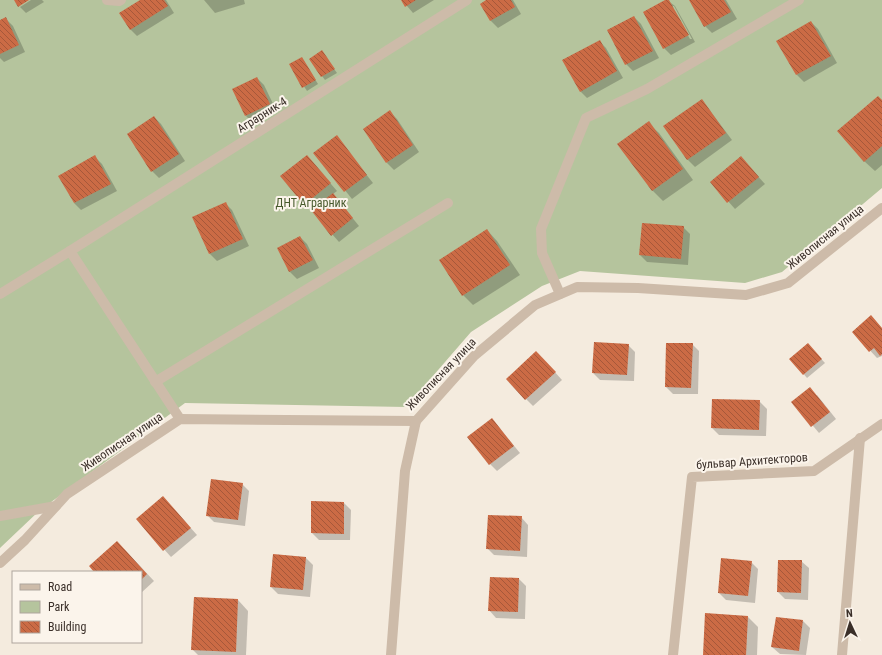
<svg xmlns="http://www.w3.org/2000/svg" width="882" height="655" font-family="'Roboto Condensed',sans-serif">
  <defs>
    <pattern id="building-back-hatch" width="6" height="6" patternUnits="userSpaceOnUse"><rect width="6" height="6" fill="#cb6b45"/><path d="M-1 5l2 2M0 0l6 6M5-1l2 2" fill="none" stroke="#a6583a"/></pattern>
  </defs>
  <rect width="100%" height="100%" fill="#f4ebde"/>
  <!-- green -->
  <polygon fill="#b5c49d" points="0,0 882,0 882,188 782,272 745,283 580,271 542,286 471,332 406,407 185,403 39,511 0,548"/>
  <!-- shadow -->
  <g fill="#0003" fill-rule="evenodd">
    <polygon points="31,0 42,0 44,2 26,13 20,7"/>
    <polygon points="142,0 166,0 174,13 137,36 130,29"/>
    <polygon points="204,0 244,0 245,4 215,13"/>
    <polygon points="402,0 434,0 413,13"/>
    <polygon points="488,0 513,0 521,14 498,28 491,21 481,4"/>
    <path d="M667 0 675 6 695 42 671 55 664 48ZM671 6H674L692 39H690Z"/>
    <polygon points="692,0 726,0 737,19 712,33 705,26"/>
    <polygon points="634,17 641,24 659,58 633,71 626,64 608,31"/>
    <polygon points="6,19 13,26 25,52 4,62 0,58 0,21"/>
    <polygon points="811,22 818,29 837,63 804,82 797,75 778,41"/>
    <polygon points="599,41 606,48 623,78 587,98 580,91"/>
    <polygon points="322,52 337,73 325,80 310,60"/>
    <polygon points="302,58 318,84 307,91 290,65"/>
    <polygon points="257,78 264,85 277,112 253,123 246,116"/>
    <polygon points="702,100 732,140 695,167 688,160 665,127"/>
    <polygon points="882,101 882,165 875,171 864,161"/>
    <polygon points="390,112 397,119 419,152 394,170 387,163"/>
    <polygon points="154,117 161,124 185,161 159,178 152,171 128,135"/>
    <polygon points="648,123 659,133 693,180 663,201 653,191 619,144"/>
    <polygon points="336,136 373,183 352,199 315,153"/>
    <polygon points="95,157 102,164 117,191 81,210 74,203"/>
    <polygon points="741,157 765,184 735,209 711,182"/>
    <polygon points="313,163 337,191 333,194 359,226 339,242 282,177"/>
    <polygon points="225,203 232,210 249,246 217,261 210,254 193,218"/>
    <polygon points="683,227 690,234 688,265 647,262 640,255"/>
    <polygon points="487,230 497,241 520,275 473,305 463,295"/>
    <polygon points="300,237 307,244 319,268 297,279 290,272 278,248"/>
    <polygon points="882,328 882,356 877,358 853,332"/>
    <polygon points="692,344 699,351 698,394 673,394 666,387"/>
    <polygon points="628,345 635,352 634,381 600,380 593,373"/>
    <polygon points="811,348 825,363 807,378 791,359"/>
    <polygon points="543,359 562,380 533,406 526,399"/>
    <polygon points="817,395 836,419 819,433 793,402"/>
    <polygon points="759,401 767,409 766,436 719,435 712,428"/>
    <polygon points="492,419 520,453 497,471 490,464"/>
    <polygon points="242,484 249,491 245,526 214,522 207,515"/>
    <polygon points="163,497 197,535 171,557 137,519"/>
    <polygon points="312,502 344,503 351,510 350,540 319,540 312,533"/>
    <polygon points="521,517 528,525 527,557 494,555 487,548"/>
    <polygon points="124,549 154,581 141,593 141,572 96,572"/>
    <polygon points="273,555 306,558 313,565 310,597 278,594 271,587"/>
    <polygon points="801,561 809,568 808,600 785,599 778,592"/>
    <polygon points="751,562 758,569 755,603 726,600 719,593"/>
    <polygon points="519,579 526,586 525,619 496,618 489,610"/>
    <polygon points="238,600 248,611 246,655 198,655 192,649"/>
    <polygon points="706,614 748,617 758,627 757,655 704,655"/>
    <polygon points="803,621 810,628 806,655 780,654 772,647"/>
  </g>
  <!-- building -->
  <g fill="url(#building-back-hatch)">
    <polygon points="14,0 29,0 18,7"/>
    <polygon points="140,0 164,0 168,6 130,30 119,13"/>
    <polygon points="401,0 416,0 405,7"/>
    <polygon points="486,0 511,0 515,7 490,21 480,4"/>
    <polygon points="665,0 669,0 689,35 663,49 643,12"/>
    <polygon points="689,0 724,0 731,12 704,27"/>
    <polygon points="634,16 653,51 625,65 607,30"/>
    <polygon points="6,17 19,45 0,54 0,20"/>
    <polygon points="811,21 831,56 796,75 776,41"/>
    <polygon points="600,40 617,71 580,92 562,60"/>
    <polygon points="322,50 335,69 321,77 309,59"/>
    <polygon points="302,57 316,80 302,88 289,64"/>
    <polygon points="257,77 270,104 245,116 232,89"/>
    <polygon points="878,96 882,100 882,146 864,162 837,131"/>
    <polygon points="702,99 726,133 687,160 663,126"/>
    <polygon points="390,110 413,145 386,163 363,129"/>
    <polygon points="154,116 179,154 151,172 127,134"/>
    <polygon points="649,121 683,169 652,191 617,144"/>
    <polygon points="337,135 367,175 344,192 313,153"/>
    <polygon points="95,155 111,184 74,203 58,176"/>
    <polygon points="307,155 331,183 304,205 280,176"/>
    <polygon points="741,156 759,177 727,203 710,182"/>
    <polygon points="333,193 353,218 331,236 311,210"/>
    <polygon points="226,202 243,239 209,254 192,217"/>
    <polygon points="642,223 684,226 681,259 639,255"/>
    <polygon points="487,229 510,265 462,296 439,260"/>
    <polygon points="300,236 313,260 289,272 277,248"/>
    <polygon points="871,315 882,328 882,354 880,356 874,348 869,352 852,332"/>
    <polygon points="594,342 629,344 627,375 592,373"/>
    <polygon points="666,343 693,343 691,388 665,387"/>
    <polygon points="808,343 822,359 803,375 789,359"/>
    <polygon points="536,351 556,372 525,400 506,379"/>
    <polygon points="810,387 830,412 811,427 791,402"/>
    <polygon points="712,399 760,400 759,430 711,428"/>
    <polygon points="492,418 514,446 489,465 467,437"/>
    <polygon points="211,479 243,483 238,520 206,516"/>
    <polygon points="163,496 191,528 163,551 136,519"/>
    <polygon points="311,501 344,502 344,534 311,533"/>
    <polygon points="488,515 522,516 520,551 486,549"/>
    <polygon points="117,541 147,574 141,580 141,572 94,572 89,566"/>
    <polygon points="273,554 306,557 303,590 270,587"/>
    <polygon points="721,558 752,561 748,596 718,593"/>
    <polygon points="778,560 802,560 801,593 777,592"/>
    <polygon points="490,577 519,578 518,612 488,611"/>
    <polygon points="194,597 238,599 236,652 191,650"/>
    <polygon points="705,613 748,616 746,655 703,655"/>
    <polygon points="776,617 803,620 799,651 771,647"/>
  </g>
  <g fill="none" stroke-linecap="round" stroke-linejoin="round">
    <!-- minor -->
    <g stroke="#cdbba9" stroke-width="10">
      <polyline points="107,0 119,1 121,0"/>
      <polyline points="0,294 70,251"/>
      <polyline points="560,294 542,253 541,229 586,118 647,89 799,0"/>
      <polyline points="155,382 448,203"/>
      <polyline points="180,419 70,251 467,0"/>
      <polyline points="0,516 56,506"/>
      <polyline points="0,563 25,540 67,494 180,419 416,421 474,356 535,305 577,287 638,288 746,295 788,283 882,208"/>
      <polyline points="391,655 405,471 416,421"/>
      <polyline points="673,655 692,477 814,471 882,424"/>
      <polyline points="842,655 860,438"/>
    </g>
  </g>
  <g text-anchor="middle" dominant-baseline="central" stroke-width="4" stroke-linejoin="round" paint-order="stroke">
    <!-- street labels -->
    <g font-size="12" fill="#3a2f29" stroke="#fbf4eb">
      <text transform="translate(262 115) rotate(-32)">Аграрник-4</text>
      <text transform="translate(825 237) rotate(-39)">Живописная улица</text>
      <text transform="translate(441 374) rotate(-46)">Живописная улица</text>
      <text transform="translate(122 442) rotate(-34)">Живописная улица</text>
      <text transform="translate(752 461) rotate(-4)">бульвар Архитекторов</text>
    </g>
    <!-- park labels -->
    <g font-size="12" fill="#47592c" stroke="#fbf4eb">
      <text x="311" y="203">ДНТ Аграрник</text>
    </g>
  </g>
  <!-- legend -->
  <rect x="12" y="571" width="130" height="72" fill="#fbf4eb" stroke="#aea59d"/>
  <rect x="20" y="584" width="20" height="6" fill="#cdbba9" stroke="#aea59d"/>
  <text x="48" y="591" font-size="12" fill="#3a2f29">Road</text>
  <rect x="20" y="601" width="20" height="12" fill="#b5c49d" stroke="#aea59d"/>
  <text x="48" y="611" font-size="12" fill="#3a2f29">Park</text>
  <rect x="20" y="621" width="20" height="12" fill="url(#building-back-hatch)" stroke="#aea59d"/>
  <text x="48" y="631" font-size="12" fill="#3a2f29">Building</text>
  <!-- north arrow -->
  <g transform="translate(850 623) rotate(356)" stroke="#fbf4eb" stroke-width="3" paint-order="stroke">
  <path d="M0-3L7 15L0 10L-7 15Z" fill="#3a2f29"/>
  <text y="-6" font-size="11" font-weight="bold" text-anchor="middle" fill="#3a2f29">N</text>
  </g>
</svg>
